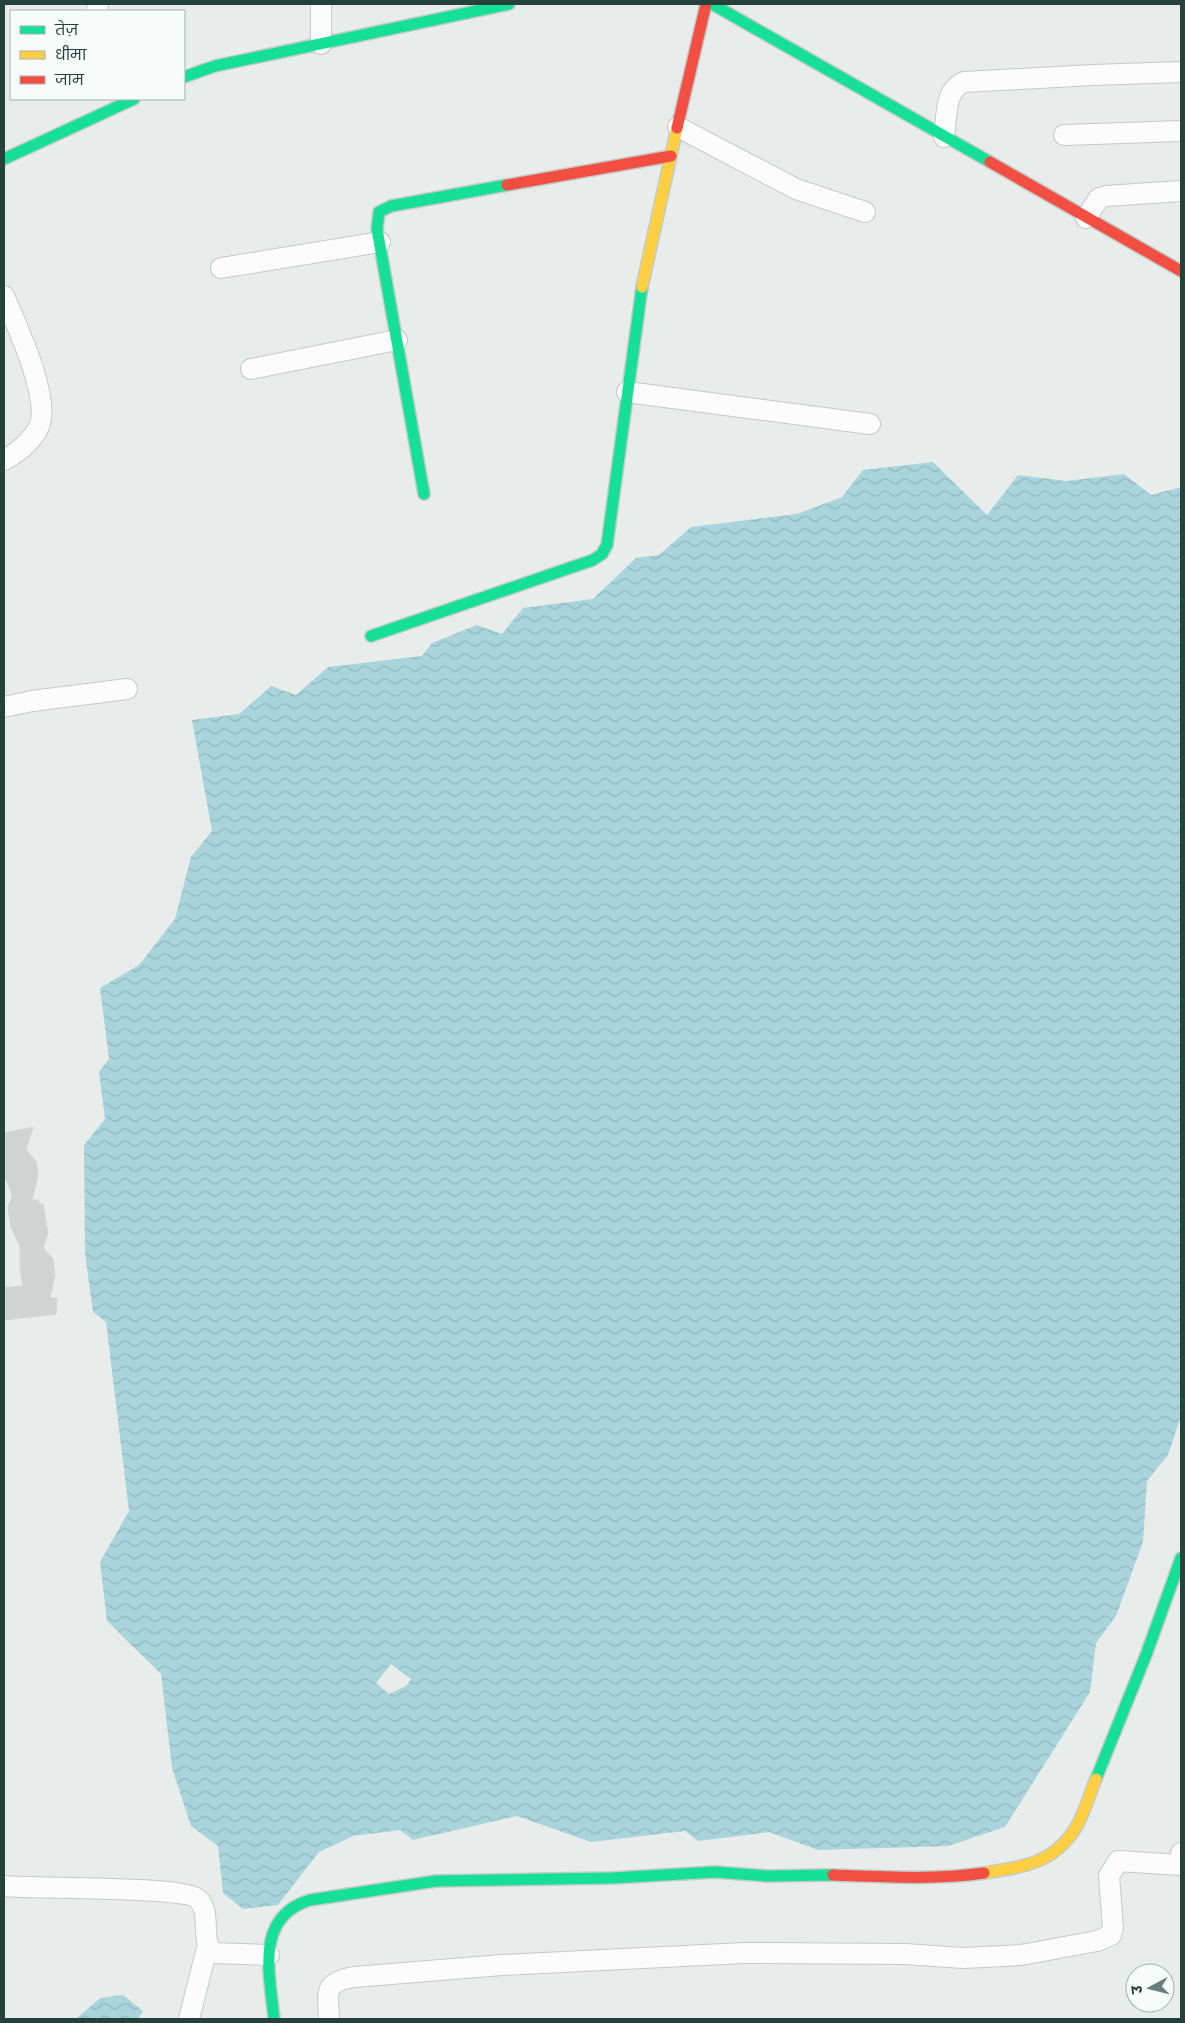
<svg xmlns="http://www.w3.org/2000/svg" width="1185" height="2023" font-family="Poppins,'Noto Sans Devanagari',sans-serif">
  <defs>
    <pattern id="water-waves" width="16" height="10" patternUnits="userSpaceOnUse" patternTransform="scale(1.25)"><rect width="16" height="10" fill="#a9d4db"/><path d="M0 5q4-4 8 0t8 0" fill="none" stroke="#91b7bd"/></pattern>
  </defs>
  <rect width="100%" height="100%" fill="#e8edeb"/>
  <!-- water -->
  <g fill="url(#water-waves)" fill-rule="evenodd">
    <path d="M933 462 987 515 1018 475 1066 481 1124 474 1151 495 1181 487V1416L1168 1455 1147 1481 1143 1542 1116 1616 1096 1643 1090 1692 1005 1827 948 1846 818 1850 769 1832 698 1841 685 1831 591 1842 517 1816 413 1840 400 1830 353 1836 319 1852 278 1905 243 1909 223 1893 218 1846 191 1826 172 1768 161 1674 107 1621 100 1562 129 1511 106 1322 93 1312 85 1253 84 1145 105 1119 99 1072 109 1059 100 988 139 965 175 919 191 857 212 831 192 720 239 714 271 686 296 695 328 667 422 656 432 643 477 625 502 634 523 608 593 599 636 558 659 555 691 527 797 514 842 497 863 470ZM391 1664 411 1679 406 1686 389 1694 376 1683Z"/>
    <polygon points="123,1995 143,2011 138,2019 76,2019 100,1998"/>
  </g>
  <!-- building -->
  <polygon fill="#cfd4d2" stroke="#d1d6d4" points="33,1127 26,1150 36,1161 38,1176 32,1200 39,1200 39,1204 43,1204 48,1233 43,1248 53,1259 55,1275 50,1298 57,1298 56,1314 4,1320 4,1288 23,1286 20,1269 20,1246 11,1227 8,1207 12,1198 11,1191 4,1175 4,1133"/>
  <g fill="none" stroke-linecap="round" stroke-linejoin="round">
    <defs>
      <g id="street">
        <polyline points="321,4 321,44"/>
        <polyline points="97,11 98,4"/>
        <polyline points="678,127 796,189 865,212"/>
        <polyline points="1064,135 1181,131"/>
        <path d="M944 137C947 118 944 90 964 82L1093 75 1181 72"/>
        <polyline points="1086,218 1099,198 1106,196 1181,191"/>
        <polyline points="221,268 380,242"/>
        <path d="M4 296C16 324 53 402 38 429 29 444 18 452 4 460"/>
        <polyline points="251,369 397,340"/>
        <polyline points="627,392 870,424"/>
        <polyline points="4,707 32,701 127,689"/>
        <path d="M4 1886C34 1889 184 1886 198 1899 212 1913 200 1939 213 1953L269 1955"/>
        <polyline points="189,2019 208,1944"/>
        <path d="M329 2019C328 1992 323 1982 354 1977L502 1965 744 1953 905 1954 963 1958 1021 1955 1097 1941 1111 1935 1113 1927 1109 1876 1118 1861 1180 1865 1181 1853"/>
      </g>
      <g id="fast">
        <polyline points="712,4 990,162"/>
        <polyline points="184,77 215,66 509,4"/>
        <polyline points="4,159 134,99"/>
        <polyline points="424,494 377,229 379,212 391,206 507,185"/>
        <polyline points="371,636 593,560 602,554 607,545 642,287"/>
        <polyline points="1096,1779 1146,1655 1181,1558"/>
        <path d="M274 2019C270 1975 254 1917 310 1900L436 1881 612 1878 715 1872 767 1876 833 1875"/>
      </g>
      <g id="slow">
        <polyline points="642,287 677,128"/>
        <path d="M984 1873C1022 1867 1053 1864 1075 1829 1084 1815 1089 1795 1096 1779"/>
      </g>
      <g id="jam">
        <polyline points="677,128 706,4"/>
        <polyline points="990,162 1181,271"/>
        <polyline points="507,185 671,156"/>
        <path d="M833 1875C884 1877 934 1880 984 1873"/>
      </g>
    </defs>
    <!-- street casing -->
    <use href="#street" stroke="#c5cac8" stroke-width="22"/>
    <!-- fast casing -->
    <use href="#fast" stroke="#c3cbc8" stroke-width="14"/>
    <!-- slow casing -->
    <use href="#slow" stroke="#c3cbc8" stroke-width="14"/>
    <!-- jam casing -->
    <use href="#jam" stroke="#c3cbc8" stroke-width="14"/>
    <!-- street -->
    <use href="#street" stroke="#fcfcfc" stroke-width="20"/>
    <!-- fast -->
    <use href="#fast" stroke="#16e098" stroke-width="11"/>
    <!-- slow -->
    <use href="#slow" stroke="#ffcf43" stroke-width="11"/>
    <!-- jam -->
    <use href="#jam" stroke="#f24e42" stroke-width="11"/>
  </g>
  <!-- border -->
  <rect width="1185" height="2023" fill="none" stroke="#24423a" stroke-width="10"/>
  <!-- legend -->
  <rect x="10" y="10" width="175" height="90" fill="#f7fbf9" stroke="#a3b1ad"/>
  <rect x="20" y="26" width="25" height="8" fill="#16e098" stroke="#a3b1ad"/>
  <text x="55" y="35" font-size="15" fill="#24423a">तेज़</text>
  <rect x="20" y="51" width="25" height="8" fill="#ffcf43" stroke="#a3b1ad"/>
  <text x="55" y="60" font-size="15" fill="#24423a">धीमा</text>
  <rect x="20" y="76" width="25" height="8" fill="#f24e42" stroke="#a3b1ad"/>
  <text x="55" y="85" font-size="15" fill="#24423a">जाम</text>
  <!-- north arrow -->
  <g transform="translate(1150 1988) rotate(263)"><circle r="24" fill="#f7fbf9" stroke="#a3b1ad"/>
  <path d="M0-4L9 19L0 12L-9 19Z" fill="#697e78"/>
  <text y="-8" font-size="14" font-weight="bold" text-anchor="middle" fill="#24423a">उ</text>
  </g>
</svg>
